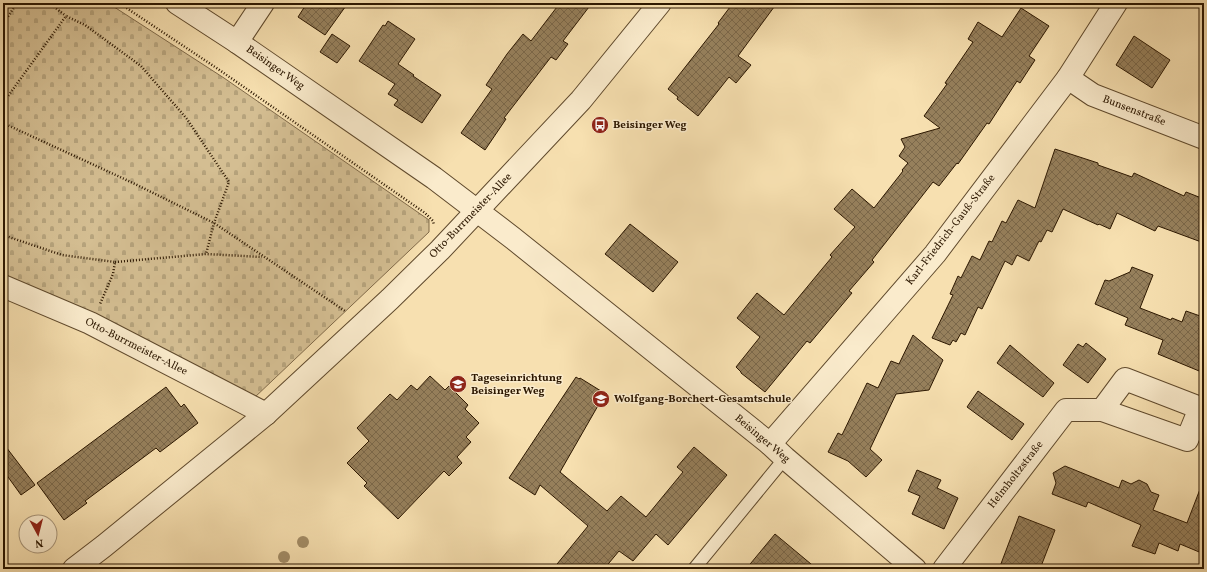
<svg xmlns="http://www.w3.org/2000/svg" width="1207" height="572" font-family="Vollkorn,serif">
  <defs>
    <pattern id="cemetery-stones" width="16" height="16" patternUnits="userSpaceOnUse"><rect width="16" height="16" fill="#d4be92"/><path d="M2 7V4a2 2 0 0 1 4 0v3zM10 15v-3a2 2 0 0 1 4 0v3z" fill="#b6a37c"/></pattern>
    <pattern id="building-cross-hatch" width="8" height="8" patternUnits="userSpaceOnUse"><rect width="8" height="8" fill="#96805c"/><path d="M0 0l8 8M0 8l8-8" fill="none" stroke="#7b684a"/></pattern>
  </defs>
  <rect width="100%" height="100%" fill="#f7e0b0"/>
  <filter id="stains"><feTurbulence type="fractalNoise" baseFrequency=".005" numOctaves="4"/><feColorMatrix values="0 0 0 0 .2 0 0 0 0 .09 0 0 0 0 .02 0 0 0 .5 -.17"/></filter>
  <radialGradient id="worn" r=".72"><stop offset=".6" stop-color="#630" stop-opacity="0"/><stop offset="1" stop-color="#630" stop-opacity=".3"/></radialGradient>
  <!-- cemetery -->
  <polygon fill="url(#cemetery-stones)" stroke="#806a49" points="3,3 108,3 224,78 429,220 429,232 254,398 3,280"/>
  <!-- building -->
  <g fill="url(#building-cross-hatch)" stroke="#2c1700">
    <polygon points="307,3 348,3 325,35 298,17"/>
    <polygon points="560,3 592,3 563,41 568,44 556,60 551,57 504,118 506,119 485,150 461,133 492,89 486,85 507,54 523,34 531,41"/>
    <polygon points="733,3 777,3 738,56 751,65 736,83 729,77 698,116 677,99 678,97 668,89 719,24 718,23"/>
    <polygon points="1021,8 1049,26 1029,56 1035,60 1020,83 1017,81 989,124 987,123 958,164 957,163 939,186 933,182 872,260 874,262 849,291 852,293 810,343 807,341 765,392 741,373 741,372 736,367 760,337 737,318 757,293 784,315 822,269 832,257 830,255 855,227 834,209 852,189 874,208 903,171 902,170 908,163 899,156 905,147 901,139 940,128 924,116 947,84 945,83 973,42 968,39 978,22 1002,37"/>
    <polygon points="388,21 415,39 398,64 414,75 413,76 441,95 422,123 394,105 398,100 388,94 395,84 359,61 383,25 385,26"/>
    <polygon points="332,34 350,46 337,63 320,52"/>
    <polygon points="1134,36 1170,60 1152,88 1116,65"/>
    <polygon points="1055,149 1098,163 1098,165 1132,177 1134,173 1184,196 1186,192 1204,199 1204,243 1158,226 1155,231 1117,213 1110,229 1099,224 1098,225 1063,209 1052,232 1047,230 1041,242 1039,241 1029,261 1017,255 1012,265 1005,261 982,309 978,307 965,335 961,333 956,342 953,340 950,345 932,338 953,295 950,294 958,276 961,278 972,256 980,260 989,241 992,242 1002,221 1006,223 1018,200 1035,208"/>
    <polygon points="630,224 678,262 653,292 605,254"/>
    <polygon points="1132,267 1153,275 1140,308 1171,320 1172,318 1182,322 1186,311 1203,317 1199,329 1204,331 1204,373 1158,354 1163,340 1125,325 1128,318 1095,304 1105,280 1109,281 1130,272"/>
    <polygon points="913,335 943,360 929,390 896,394 870,449 882,460 866,477 848,461 828,452 838,433 842,435 867,383 878,388 891,361 899,364"/>
    <polygon points="1086,343 1106,359 1088,383 1063,365 1078,344 1083,347"/>
    <polygon points="1010,345 1054,383 1043,397 997,363"/>
    <polygon points="430,376 445,390 449,386 468,405 465,409 479,423 466,437 471,442 457,457 462,463 449,476 444,471 398,519 364,486 367,483 347,463 369,441 357,428 390,394 397,400 411,385 417,390"/>
    <polygon points="576,377 579,379 580,378 601,391 599,394 603,397 560,472 607,511 621,496 646,517 683,472 677,467 694,447 727,475 668,545 656,534 633,561 619,551 604,569 553,569 588,526 540,485 535,495 509,478"/>
    <polygon points="166,387 181,407 184,404 198,423 160,452 156,448 85,501 87,503 64,520 37,483"/>
    <polygon points="978,391 1024,424 1012,440 967,407"/>
    <polygon points="3,443 35,485 21,495 3,470"/>
    <polygon points="1065,466 1119,488 1122,480 1131,484 1139,480 1147,484 1151,492 1159,495 1153,510 1187,523 1202,484 1204,484 1204,554 1180,544 1178,551 1159,543 1155,554 1132,546 1141,525 1088,502 1086,507 1052,494 1056,483 1053,473"/>
    <polygon points="917,470 941,480 937,488 958,498 944,529 912,514 920,496 908,491"/>
    <polygon points="1019,516 1055,530 1040,569 999,569"/>
    <polygon points="775,534 817,569 746,569"/>
  </g>
  <g fill="none" stroke-linecap="round" stroke-linejoin="round">
    <defs>
      <polyline id="lane" points="694,569 785,458"/>
      <g id="street">
        <polyline points="177,3 237,42 434,178 514,239 770,444 785,458 915,569"/>
        <polyline points="237,42 263,3"/>
        <polyline points="1068,78 1093,95 1204,138"/>
        <polyline points="3,286 90,323 266,414"/>
        <polyline points="770,444 935,254 1068,78 1116,3"/>
        <polyline points="74,569 104,546 266,414 390,299 440,250 581,100 660,3"/>
        <polyline points="944,569 1066,410 1102,410 1187,440 1200,408 1125,379 1102,410"/>
      </g>
    </defs>
    <!-- lane casing -->
    <use href="#lane" stroke="#5f492c" stroke-width="14"/>
    <!-- street casing -->
    <use href="#street" stroke="#5f492c" stroke-width="24"/>
    <!-- path -->
    <g stroke="#2c1700" stroke-width="2.5" stroke-dasharray="1 2" stroke-linecap="butt">
      <polyline points="49,3 66,16"/>
      <polyline points="119,3 218,69 425,213 433,221 434,225"/>
      <polyline points="3,24 17,3"/>
      <polyline points="3,103 66,16 85,25 141,66 187,119 229,182 214,223 206,254"/>
      <polyline points="3,123 133,183 214,223 345,311"/>
      <polyline points="3,235 62,255 115,262 113,274 100,304"/>
      <polyline points="115,262 206,254 262,257"/>
    </g>
    <!-- lane -->
    <use href="#lane" stroke="#faebcc" stroke-width="12"/>
    <!-- street -->
    <use href="#street" stroke="#faebcc" stroke-width="22"/>
  </g>
  <!-- trees -->
  <g fill="#a38d67">
    <circle cx="303" cy="542" r="6"/>
    <circle cx="284" cy="557" r="6"/>
  </g>
  <!-- icons -->
  <defs>
    <symbol id="bus-disc" viewBox="-11 -11 22 22"><circle r="9.5" fill="#8f2418" stroke="#faebcc"/><path d="M-5-6H5V4H4V6H2V4H-2V6H-4V4H-5ZM-3.5-4V0h7V-4ZM-3.5 1.2v1.5H-2V1.2ZM2 1.2v1.5H3.5V1.2Z" fill="#fff"/></symbol>
    <symbol id="school-disc" viewBox="-11 -11 22 22"><circle r="9.5" fill="#8f2418" stroke="#faebcc"/><path d="M0-5L7-2L0 1L-7-2ZM-4 1L0 2.5L4 1V4Q0 6-4 4Z" fill="#fff"/></symbol>
  </defs>
  <g fill-rule="evenodd">
    <use href="#bus-disc" x="590" y="115" width="20" height="20"/>
    <use href="#school-disc" x="448" y="374" width="20" height="20"/>
    <use href="#school-disc" x="591" y="389" width="20" height="20"/>
  </g>
  <g text-anchor="middle" dominant-baseline="central" stroke-width="3" stroke-linejoin="round" paint-order="stroke">
    <!-- street labels -->
    <g font-size="11" fill="#2c1700" stroke="#faebcc">
      <text transform="translate(275 68) rotate(35)">Beisinger Weg</text>
      <text transform="translate(1134 111) rotate(21)">Bunsenstraße</text>
      <text transform="translate(471 216) rotate(-46)">Otto-Burrmeister-Allee</text>
      <text transform="translate(951 230) rotate(-52)">Karl-Friedrich-Gauß-Straße</text>
      <text transform="translate(136 347) rotate(27)">Otto-Burrmeister-Allee</text>
      <text transform="translate(762 439) rotate(40)">Beisinger Weg</text>
      <text transform="translate(1016 475) rotate(-52)">Helmholtzstraße</text>
    </g>
    <!-- poi labels -->
    <g font-size="11" font-weight="bold" fill="#2c1700" stroke="#faebcc" text-anchor="start">
      <text x="613" y="125">Beisinger Weg</text>
      <text x="471" y="378">Tageseinrichtung<tspan x="471" dy="13">Beisinger Weg</tspan></text>
      <text x="614" y="399">Wolfgang-Borchert-Gesamtschule</text>
    </g>
  </g>
  <!-- margin -->
  <rect width="1207" height="572" fill="none" stroke="#f7e0b0" stroke-width="16"/>
  <rect x="4" y="4" width="1199" height="564" fill="none" stroke="#2c1700" stroke-width="2"/>
  <rect x="8" y="8" width="1191" height="556" fill="none" stroke="#2c1700"/>
  <!-- north arrow -->
  <g transform="translate(38 534) rotate(173)"><circle r="19" fill="#faebcc" stroke="#a8967a"/>
  <path d="M0-3L7 15L0 10L-7 15Z" fill="#8f2418"/>
  <text y="-6" font-size="11" font-weight="bold" text-anchor="middle" fill="#2c1700">N</text>
  </g>
  <rect width="100%" height="100%" filter="url(#stains)"/>
  <rect width="100%" height="100%" fill="url(#worn)"/>
</svg>
